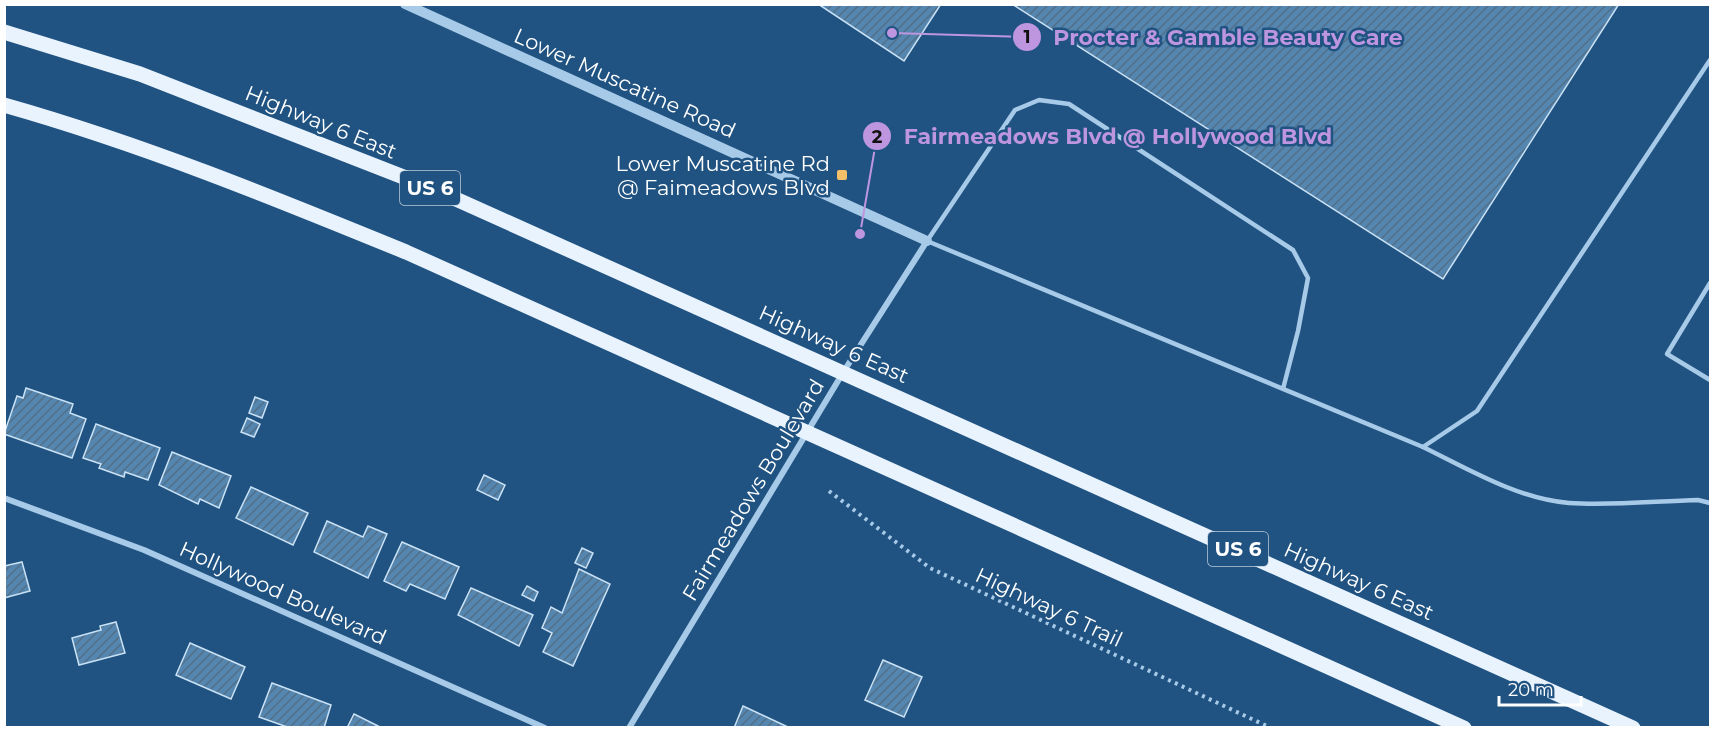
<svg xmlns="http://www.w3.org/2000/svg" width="1715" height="732" font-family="Montserrat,sans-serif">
  <defs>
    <pattern id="building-hatch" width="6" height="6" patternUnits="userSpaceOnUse" patternTransform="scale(1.5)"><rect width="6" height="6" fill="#5586b0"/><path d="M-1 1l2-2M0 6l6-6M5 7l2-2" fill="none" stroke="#516f88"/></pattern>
  </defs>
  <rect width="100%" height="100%" fill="#205381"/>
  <!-- building -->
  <g fill="url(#building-hatch)" stroke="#cae2f6" stroke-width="1.5">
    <polygon points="818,4 941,4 904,61"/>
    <polygon points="1012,4 1619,4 1443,279"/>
    <polygon points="26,388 73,404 70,413 86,419 72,458 4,434 17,396 23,398"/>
    <polygon points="255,397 268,402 262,418 249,413"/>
    <polygon points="247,418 260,424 254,437 241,432"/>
    <polygon points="96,424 160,448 148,480 125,472 124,477 99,468 101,464 83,458"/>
    <polygon points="172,452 231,476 219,508 200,499 198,504 159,485"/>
    <polygon points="484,475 505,485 498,500 477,490"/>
    <polygon points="251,487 308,513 293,545 236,518"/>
    <polygon points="327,521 363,537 368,526 387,534 368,578 314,552"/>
    <polygon points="402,542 459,567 445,599 410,584 406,591 384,581"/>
    <polygon points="582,548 593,553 586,568 575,563"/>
    <polygon points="22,562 30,591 4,598 4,566"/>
    <polygon points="579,569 610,584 573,666 543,652 552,633 542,628 551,607 562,613"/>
    <polygon points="527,586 538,592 534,601 522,595"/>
    <polygon points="471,588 533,615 519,646 458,615"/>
    <polygon points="116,622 125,653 79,665 72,638 101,630 100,626"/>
    <polygon points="190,643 245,667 231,699 176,675"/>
    <polygon points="883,660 922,677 904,717 865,700"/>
    <polygon points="272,683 331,705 324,728 290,728 259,717"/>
    <polygon points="743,706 790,728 734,728"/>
    <polygon points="354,714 382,728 347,728"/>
  </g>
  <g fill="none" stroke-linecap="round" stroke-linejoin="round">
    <!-- path -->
    <polyline stroke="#a7cae8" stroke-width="4" stroke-dasharray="3 4.5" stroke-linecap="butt" points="829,491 930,568 1271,728"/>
    <!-- service -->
    <g stroke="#a7cae8" stroke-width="4.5">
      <polyline points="1710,283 1667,354 1710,380"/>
      <polyline points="1283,389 1298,331 1308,278 1293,250 1069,104 1039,100 1015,110 927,241 1423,447 1477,411 1710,60"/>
      <path d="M1423 447C1468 469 1518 499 1569 503 1611 506 1656 501 1698 500L1710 503"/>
    </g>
    <!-- minor -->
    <g stroke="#a7cae8" stroke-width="6">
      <polyline points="4,498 144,550 545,728"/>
      <polyline points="629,728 844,371 927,241"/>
    </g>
    <!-- tertiary -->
    <polyline stroke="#a7cae8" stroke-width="10" points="405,4 927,241"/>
    <!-- primary -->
    <g stroke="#e9f3fe" stroke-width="15">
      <polyline points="4,32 140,74 429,187 1633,728"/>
      <path d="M4 105C142 144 274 198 406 252L1464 728"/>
    </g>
  </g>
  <!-- markers -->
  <rect fill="#f5c067" stroke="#205381" stroke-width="2" x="836" y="169" width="12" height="12" rx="3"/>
  <g text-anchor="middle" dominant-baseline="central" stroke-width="5" stroke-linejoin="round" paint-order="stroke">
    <!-- shield labels -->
    <g fill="#205381" stroke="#bccbd9" stroke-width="1.5">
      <rect x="400" y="171" width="60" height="34" rx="4.5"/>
      <rect x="1208" y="532" width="60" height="34" rx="4.5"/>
    </g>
    <g font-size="20" font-weight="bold" fill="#fff">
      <text x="430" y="188">US 6</text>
      <text x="1238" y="549">US 6</text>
    </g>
    <!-- street labels -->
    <g font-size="21" fill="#fff" stroke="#205381">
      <text transform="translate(625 83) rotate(24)">Lower Muscatine Road</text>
      <text transform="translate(321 122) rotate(22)">Highway 6 East</text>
      <text transform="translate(834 344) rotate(24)">Highway 6 East</text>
      <text transform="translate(753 490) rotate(-59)">Fairmeadows Boulevard</text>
      <text transform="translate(1359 581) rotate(24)">Highway 6 East</text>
      <text transform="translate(283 593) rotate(24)">Hollywood Boulevard</text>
      <text transform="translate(1049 607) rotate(25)">Highway 6 Trail</text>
    </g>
    <!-- poi labels -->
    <g font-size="21" fill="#fff" stroke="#205381" text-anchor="end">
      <text x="830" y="163">Lower Muscatine Rd<tspan x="830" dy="24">@ Faimeadows Blvd</tspan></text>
    </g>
  </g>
  <!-- callouts -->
  <path fill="none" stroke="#bd96df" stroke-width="2" d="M892 33L1027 37M860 234L877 136"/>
  <g fill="#bd96df" stroke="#205381" stroke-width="2">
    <circle cx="892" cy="33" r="6"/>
    <circle cx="860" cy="234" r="6"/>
    <circle cx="1027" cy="37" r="15"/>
    <circle cx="877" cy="136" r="15"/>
  </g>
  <g font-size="18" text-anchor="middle" font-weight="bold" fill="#111">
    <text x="1027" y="43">1</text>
    <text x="877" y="143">2</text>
  </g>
  <g font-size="22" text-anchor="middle" font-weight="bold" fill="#bd96df" stroke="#205381" stroke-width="5" stroke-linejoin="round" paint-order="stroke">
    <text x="1228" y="45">Procter &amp; Gamble Beauty Care</text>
    <text x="1118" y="144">Fairmeadows Blvd @ Hollywood Blvd</text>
  </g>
  <!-- border -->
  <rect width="1715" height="732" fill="none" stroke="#ffffff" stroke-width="12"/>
  <!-- scale -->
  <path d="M1499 696v9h82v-9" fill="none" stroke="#ffffff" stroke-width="3"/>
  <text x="1508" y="696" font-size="18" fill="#ffffff" stroke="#205381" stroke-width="4.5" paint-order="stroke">20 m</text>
</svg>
